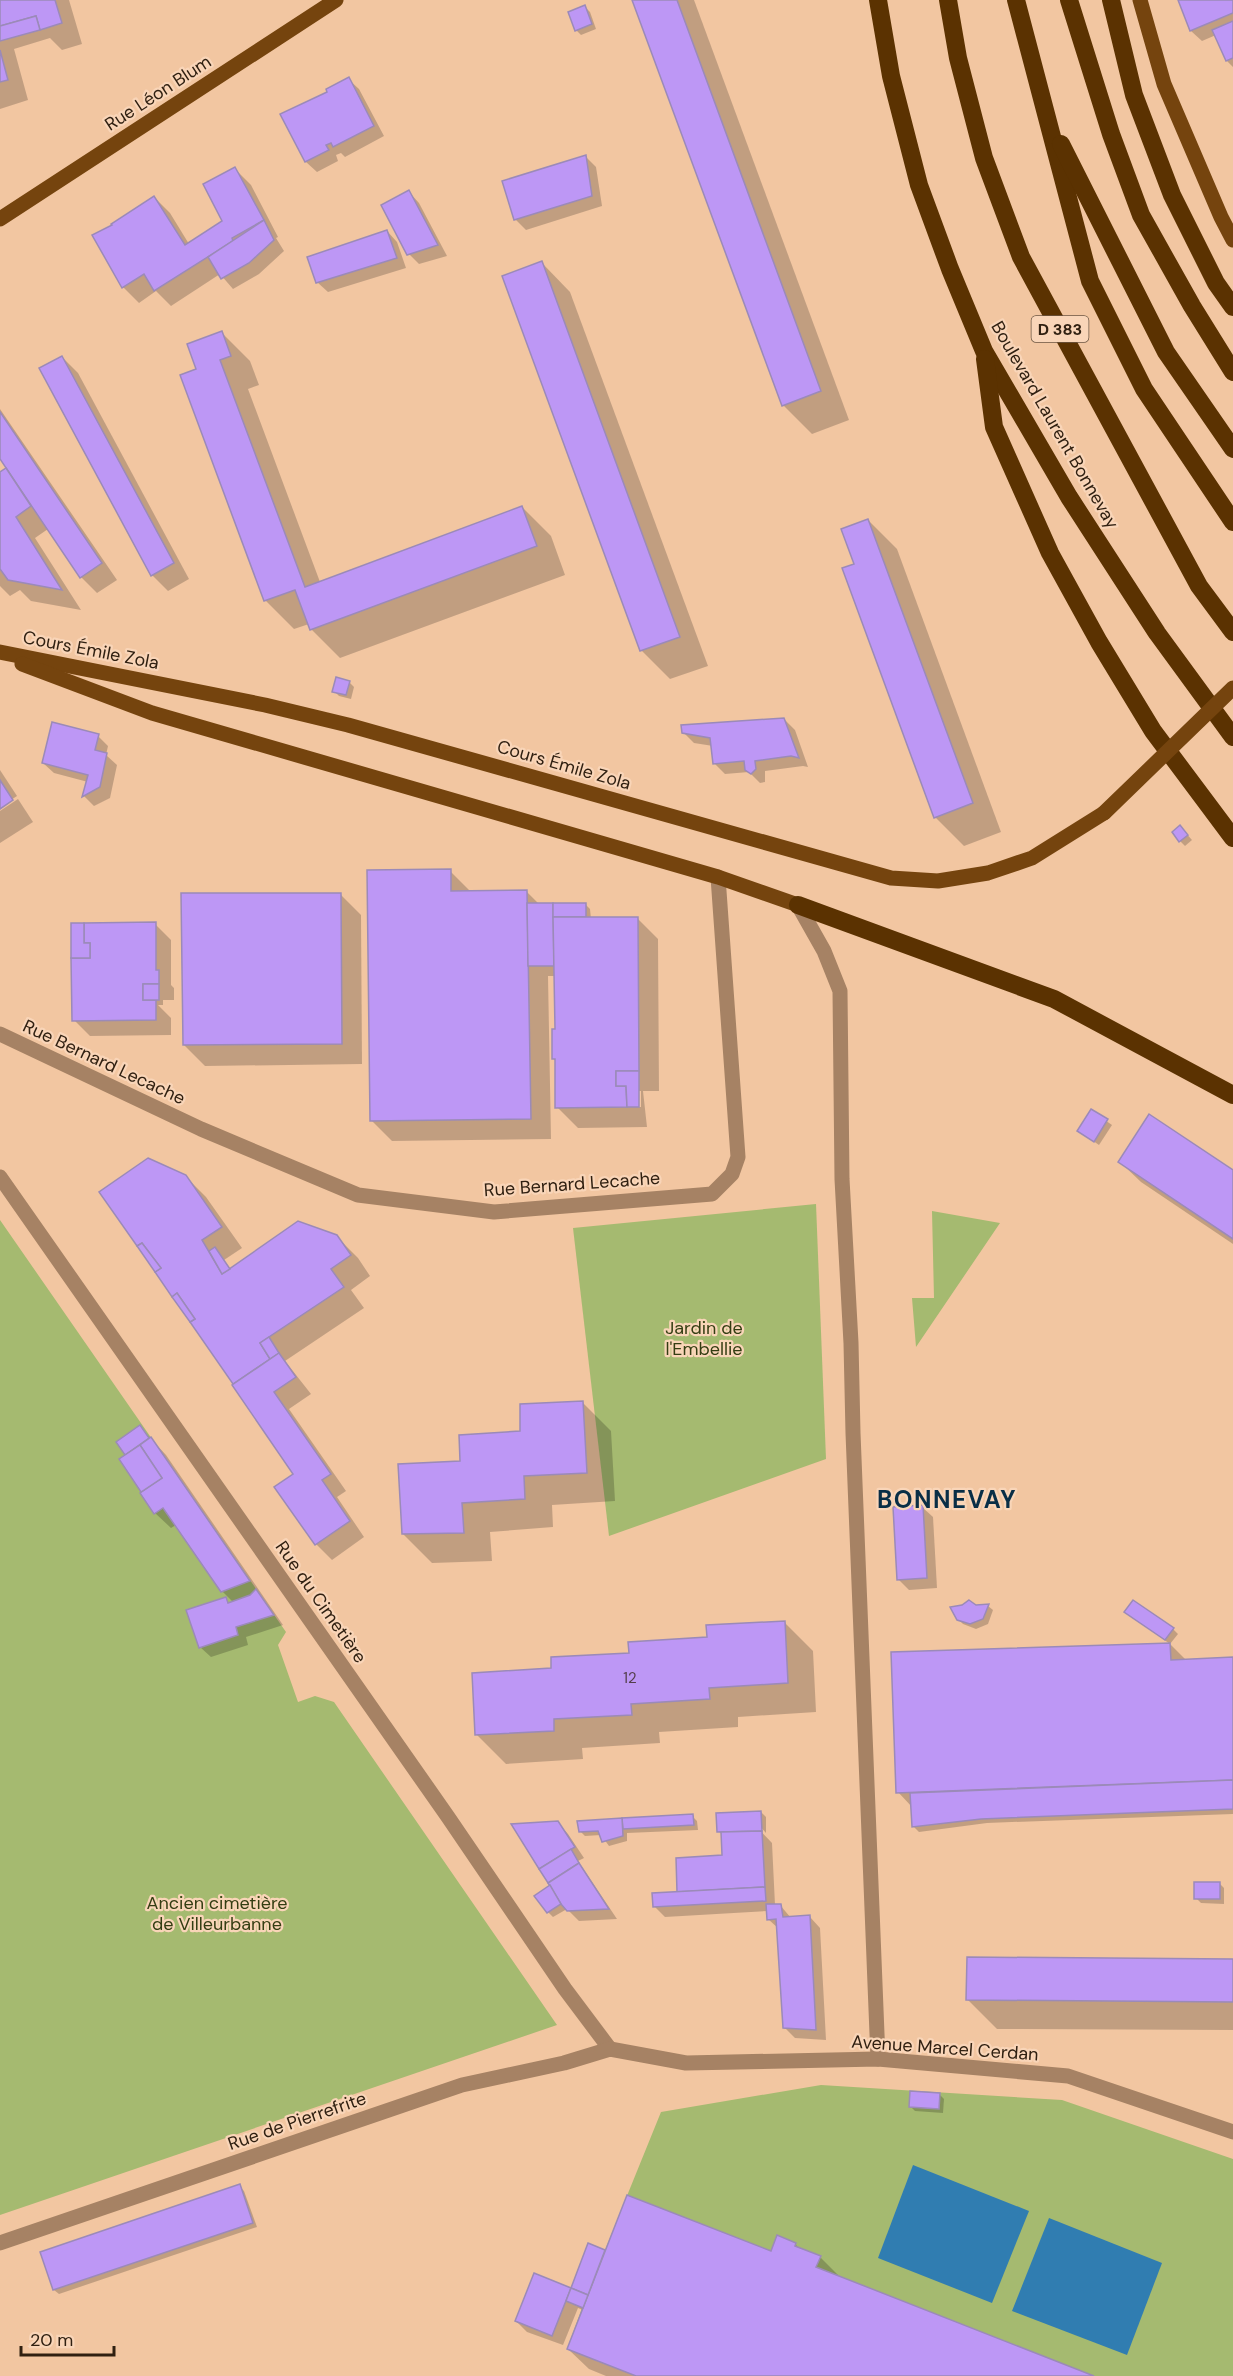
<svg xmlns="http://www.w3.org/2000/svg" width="1233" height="2376" font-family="'DM Sans',sans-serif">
  <rect width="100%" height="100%" fill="#f2c6a1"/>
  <!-- green -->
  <g fill="#a5ba70">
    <polygon points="816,1204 826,1459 609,1536 573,1228"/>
    <polygon points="932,1211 1000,1223 916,1347 912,1298 934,1298"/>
    <polygon points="0,1220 286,1632 278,1645 298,1702 315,1696 334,1702 557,2025 0,2215"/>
    <polygon points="821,2085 1062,2100 1233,2159 1233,2376 636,2376 567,2349 582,2308 566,2301 552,2336 515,2321 534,2273 571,2288 588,2243 605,2250 661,2112"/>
  </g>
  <!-- water -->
  <g fill="#307db1">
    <polygon points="913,2165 1029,2211 992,2303 878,2258"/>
    <polygon points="1049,2218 1162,2263 1127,2355 1012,2311"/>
  </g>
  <!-- shadow -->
  <g fill="#0003" fill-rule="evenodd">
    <polygon points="0,0 69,0 82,44 62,50 50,38 14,49 28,100 0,109"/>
    <polygon points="634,0 694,0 849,420 812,434 783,405"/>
    <polygon points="1179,0 1233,0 1233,67 1227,61 1216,35 1202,41 1191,31"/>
    <polygon points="585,7 590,12 596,29 581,35 576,30"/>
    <polygon points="348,79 359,89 384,136 345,157 341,153 336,155 338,161 317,172 306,162 282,115 329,93"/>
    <polygon points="586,157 596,167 602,206 526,230 515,219"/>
    <polygon points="235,169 251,185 278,237 276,238 284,251 259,274 233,289 220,274 171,306 156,291 139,303 123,287 114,226 154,197 170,213 189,244 224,221"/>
    <polygon points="409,192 419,203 447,256 419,264 409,254"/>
    <polygon points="387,231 397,242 406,268 328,292 317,282"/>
    <polygon points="542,263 570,292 708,666 670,679 641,650"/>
    <polygon points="221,332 250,361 259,385 248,389 320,582 522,507 551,536 565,575 340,658 311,629 309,624 294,629 265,600 198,369"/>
    <polygon points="62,357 78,373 189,579 168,591 152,575"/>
    <polygon points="0,409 117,580 97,593 81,577 48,529 35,538 81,610 31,601 20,590 10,596 0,586 0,474 8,468 0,457"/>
    <polygon points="868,520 897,549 1001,832 964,846 935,817 856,565"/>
    <polygon points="349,682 354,687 351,699 339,696 334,691"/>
    <polygon points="784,719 795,730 808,767 803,766 765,771 765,782 760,783 749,772 725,774 715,764 713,746 694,743 683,732"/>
    <polygon points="98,736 108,746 106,755 117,765 110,798 94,806 84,796 88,782 54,773 43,763"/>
    <polygon points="0,770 17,796 0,807"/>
    <polygon points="18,799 33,822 0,843 0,811"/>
    <polygon points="1185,832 1192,840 1185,846 1180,841"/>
    <path d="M450 871 471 892 526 891 540 905H586L590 909 591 919 637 918 658 939 659 1091H643L647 1127 578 1128 557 1107 556 1062 554 1059 556 1031 555 976H548L551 1139 392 1141 371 1120ZM638 1091H641V1107H638Z"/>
    <polygon points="340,894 361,915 362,1064 205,1066 184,1045"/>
    <polygon points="155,924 171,940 171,985 174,988 174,1000 163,1000 163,1005 158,1005 171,1018 171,1035 90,1036 74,1020"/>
    <polygon points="1092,1111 1112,1125 1099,1145 1079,1131"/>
    <polygon points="1120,1162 1233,1172 1233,1244 1141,1182"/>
    <polygon points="185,1176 206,1197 242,1248 224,1260 231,1270 337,1237 358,1258 370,1276 351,1290 364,1308 285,1361 311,1394 289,1409 346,1491 337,1497 364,1537 332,1560 316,1544 295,1475 192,1323"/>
    <polygon points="582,1402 611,1431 615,1501 552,1505 553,1527 490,1532 492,1561 432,1563 403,1534 461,1463"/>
    <polygon points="140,1427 166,1455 283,1625 246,1637 248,1645 211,1657 200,1647 225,1599 230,1604 234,1603 222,1591 176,1525 171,1528 155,1513 121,1459 127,1455 118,1442"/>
    <polygon points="922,1507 933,1517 937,1588 909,1590 899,1580"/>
    <polygon points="975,1606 988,1606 993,1610 988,1624 976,1629 963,1624 958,1619"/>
    <polygon points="1126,1612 1173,1629 1178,1634 1170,1644 1187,1661 1233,1659 1233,1814 987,1823 919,1832 914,1827 912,1807 898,1792 893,1654 1170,1644"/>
    <polygon points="784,1622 813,1651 816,1712 738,1717 738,1727 659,1732 660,1743 582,1748 583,1759 506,1764 477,1735 553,1669"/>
    <polygon points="761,1812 766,1817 766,1833 758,1824 756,1826 772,1843 775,1905 780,1905 791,1918 810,1917 820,1928 826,2040 795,2038 785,2028 779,1929 768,1919 768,1911 665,1917 654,1906 678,1893 723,1857 723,1835 718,1831"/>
    <polygon points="692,1816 697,1821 698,1830 627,1833 627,1841 609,1846 601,1835 585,1836 580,1831 579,1822"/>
    <polygon points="558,1823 568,1834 584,1858 578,1861 617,1919 579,1921 567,1909 553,1917 548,1912"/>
    <polygon points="1219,1883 1224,1888 1224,1904 1201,1903 1196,1898"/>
    <polygon points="1233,1960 1233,2030 997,2029 968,2000"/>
    <polygon points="939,2094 944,2099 943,2113 915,2111 910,2106"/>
    <polygon points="239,2186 244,2191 257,2227 59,2294 54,2290"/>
    <polygon points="795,2244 802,2251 820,2257 841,2278 1090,2376 606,2376 589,2369 568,2349 583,2310 578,2308 563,2345 527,2332 516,2321 534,2275 572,2290 589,2245 606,2252 771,2253"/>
  </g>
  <!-- building -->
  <g fill="#bd97f5" stroke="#9b8ab8" stroke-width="1.5">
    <polygon points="0,0 55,0 62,23 40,30 36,16 0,26"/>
    <polygon points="632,0 677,0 821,391 782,406"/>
    <polygon points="1178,0 1233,0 1233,13 1190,31"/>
    <polygon points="585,5 592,24 575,31 568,12"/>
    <polygon points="36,16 40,30 0,41 0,26"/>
    <polygon points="1233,21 1233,58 1226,61 1212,30"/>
    <polygon points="0,50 8,80 0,82"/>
    <polygon points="349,77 374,126 333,147 331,143 326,145 329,150 305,162 280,114 327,92 326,89"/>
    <polygon points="586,155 592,196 514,220 502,181"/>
    <polygon points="235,167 264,220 232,238 233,241 154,291 144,274 122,288 92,235 112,225 111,224 154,196 185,245 222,221 203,184"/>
    <polygon points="409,190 438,245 407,255 381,205"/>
    <polygon points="264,220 274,240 249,263 221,279 208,257"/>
    <polygon points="387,230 397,258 316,283 307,257"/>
    <polygon points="542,261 680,637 640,651 502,276"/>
    <polygon points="222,331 231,356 220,360 305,587 522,506 537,546 310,630 295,590 264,601 180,375 196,369 187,344"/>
    <polygon points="62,356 174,563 151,576 39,368"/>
    <polygon points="0,412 102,563 80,578 0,459"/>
    <polygon points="6,468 31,506 16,517 62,590 8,580 0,569 0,472"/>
    <polygon points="868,519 973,803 934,818 842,568 854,564 841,529"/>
    <polygon points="336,677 350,681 346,695 332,692"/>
    <polygon points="784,718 799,758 791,756 755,761 756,769 751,774 745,770 744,761 713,764 710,738 682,733 681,725"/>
    <polygon points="52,722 99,734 95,750 107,753 100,787 82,797 88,775 42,763"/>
    <polygon points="0,780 13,800 0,809"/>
    <polygon points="1180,825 1188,835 1179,842 1172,832"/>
    <polygon points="451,869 451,891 527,890 531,1119 370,1121 367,870"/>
    <polygon points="181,893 341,893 342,1044 183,1045"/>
    <polygon points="527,903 553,903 554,966 528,966"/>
    <rect x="553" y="903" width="33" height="14"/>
    <polygon points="553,917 638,917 639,1071 616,1071 616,1086 626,1086 627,1107 555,1108 555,1059 552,1059 552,1029 555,1029"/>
    <polygon points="156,922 156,970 159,970 159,984 143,984 143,1000 156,1000 156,1020 72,1021 71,958 90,958 90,943 84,943 84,923"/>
    <polygon points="71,923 84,923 84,943 90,943 90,958 71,958"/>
    <rect x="143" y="984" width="16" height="16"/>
    <polygon points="616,1071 639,1071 639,1107 627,1107 626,1086 616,1086"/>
    <polygon points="1091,1109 1108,1119 1094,1142 1077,1131"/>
    <polygon points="1149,1114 1233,1170 1233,1239 1118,1162"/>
    <polygon points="148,1158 186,1175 222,1227 202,1240 222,1274 298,1221 337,1235 351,1255 331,1269 344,1287 260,1343 270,1359 233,1384 190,1322 195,1319 177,1293 172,1297 155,1272 161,1268 142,1243 137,1246 99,1192"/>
    <polygon points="142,1243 161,1268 155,1272 137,1246"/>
    <polygon points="215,1247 230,1269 222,1274 209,1251"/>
    <polygon points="177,1293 195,1319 190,1322 172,1297"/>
    <polygon points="269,1337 279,1353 270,1359 260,1343"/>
    <polygon points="279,1353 296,1377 274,1392 331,1474 322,1480 350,1521 315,1545 274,1487 293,1474 232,1385"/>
    <polygon points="583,1401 587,1473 524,1476 525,1499 462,1503 464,1533 402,1534 398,1464 460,1461 459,1435 520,1431 520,1404"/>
    <polygon points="140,1425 149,1438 125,1455 116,1442"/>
    <polygon points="151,1437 250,1581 221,1592 163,1508 154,1514 140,1493 162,1478 140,1445"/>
    <polygon points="140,1445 162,1478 141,1492 119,1459"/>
    <polygon points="923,1505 927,1578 897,1580 893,1507"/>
    <polygon points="256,1589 274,1615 236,1627 238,1635 199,1648 186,1610 226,1597 228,1603 250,1595"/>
    <polygon points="969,1600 976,1605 989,1604 983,1619 970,1624 957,1620 950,1607 962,1605"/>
    <polygon points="1133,1600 1174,1628 1165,1640 1124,1612"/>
    <polygon points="785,1621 788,1683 709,1688 710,1699 631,1704 632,1715 554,1719 554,1731 475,1735 472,1673 551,1668 551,1657 629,1653 628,1642 707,1637 706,1625"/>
    <polygon points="1170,1643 1171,1660 1233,1657 1233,1780 896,1793 891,1652"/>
    <polygon points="1233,1780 1233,1809 981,1819 912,1827 910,1793"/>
    <polygon points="761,1811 762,1831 717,1832 716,1813"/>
    <polygon points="693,1814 694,1825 623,1829 622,1818"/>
    <polygon points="622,1818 623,1836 602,1842 598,1831 579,1832 577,1821"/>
    <polygon points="558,1821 575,1847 539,1869 511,1824"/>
    <polygon points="762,1831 765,1887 677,1892 676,1858 722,1855 721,1832"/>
    <polygon points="571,1849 579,1863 548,1883 539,1869"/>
    <polygon points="579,1863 609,1909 567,1911 561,1904 548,1883"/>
    <rect x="1194" y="1882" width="26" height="17"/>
    <polygon points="550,1885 561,1904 547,1913 534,1896"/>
    <polygon points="765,1887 766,1901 653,1907 652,1893"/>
    <polygon points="766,1904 781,1904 783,1917 810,1915 816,2030 783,2028 776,1919 767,1920"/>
    <polygon points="967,1957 1233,1959 1233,2002 966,2000"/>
    <polygon points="910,2091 940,2093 939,2109 909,2107"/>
    <polygon points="240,2184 253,2223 53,2290 40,2252"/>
    <polygon points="627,2195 771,2251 777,2235 796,2243 795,2246 821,2256 816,2267 1094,2376 636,2376 567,2349"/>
    <polygon points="588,2243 605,2250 588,2295 571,2288"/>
    <polygon points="534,2273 571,2288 552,2336 515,2321"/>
    <polygon points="571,2288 588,2295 583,2308 566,2301"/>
  </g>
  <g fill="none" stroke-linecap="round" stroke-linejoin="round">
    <!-- minor -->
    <g stroke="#a68264" stroke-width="15">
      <polyline points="798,905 824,951 840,991 842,1179 851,1343 853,1433 878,2059"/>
      <polyline points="0,1034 201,1129 358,1195 494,1212 712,1194 732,1174 738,1157 718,877"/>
      <polyline points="0,1177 448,1817 565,1989 610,2049"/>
      <polyline points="0,2243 462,2085 564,2063 610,2049 686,2063 878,2059 1068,2076 1233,2132"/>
    </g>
    <!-- major -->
    <g stroke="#75440e" stroke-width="15">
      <polyline points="1140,0 1164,84 1221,217 1233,240"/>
      <polyline points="0,219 336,0"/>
      <polyline points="0,652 265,705 348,725 891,878 938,881 988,873 1032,858 1104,813"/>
      <polyline points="22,664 152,713 718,877 798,905"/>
    </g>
    <!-- highway -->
    <g stroke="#5b3201" stroke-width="18">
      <polyline points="878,0 891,76 919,185 950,269 984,351 1069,497 1157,633 1233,737"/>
      <polyline points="948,0 958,58 984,158 1021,257 1199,586 1233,632"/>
      <polyline points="1016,0 1090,281 1144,389 1233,522"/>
      <polyline points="1069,0 1111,134 1141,215 1192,306 1233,372"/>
      <polyline points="1111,0 1134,95 1172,195 1216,283 1233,307"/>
      <polyline points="1061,144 1166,352 1233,449"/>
      <polyline points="985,359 994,427 1050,553 1099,642 1153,731 1233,838"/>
      <polyline points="798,905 1054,999 1233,1095"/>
    </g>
    <!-- major-bridge -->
    <polyline stroke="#75440e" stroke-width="15" points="1104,813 1233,688"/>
  </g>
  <g text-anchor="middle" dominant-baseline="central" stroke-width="4.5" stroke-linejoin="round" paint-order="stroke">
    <!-- number labels -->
    <g font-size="15" fill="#533e4a">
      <text x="630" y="1678">12</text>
    </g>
    <!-- shield labels -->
    <rect fill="#f9d5b8" stroke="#6c5643" stroke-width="1.5" x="1031.5" y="316" width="57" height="26" rx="4.5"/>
    <g font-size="16" font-weight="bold" fill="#302011">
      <text x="1060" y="329">D 383</text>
    </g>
    <!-- street labels -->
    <g font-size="18" fill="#302011" stroke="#f9d5b8">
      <text transform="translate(158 93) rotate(-33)">Rue Léon Blum</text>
      <text transform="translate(1055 425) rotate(60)">Boulevard Laurent Bonnevay</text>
      <text transform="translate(91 650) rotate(11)">Cours Émile Zola</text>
      <text transform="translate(564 765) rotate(16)">Cours Émile Zola</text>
      <text transform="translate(104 1062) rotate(25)">Rue Bernard Lecache</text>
      <text transform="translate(572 1184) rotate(-4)">Rue Bernard Lecache</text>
      <text transform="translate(321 1602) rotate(55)">Rue du Cimetière</text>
      <text transform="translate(945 2048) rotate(4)">Avenue Marcel Cerdan</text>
      <text transform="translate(297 2121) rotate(-19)">Rue de Pierrefrite</text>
    </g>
    <!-- park labels -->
    <g font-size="18" fill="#333d12" stroke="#f9d5b8">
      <text x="704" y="1328">Jardin de<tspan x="704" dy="21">l'Embellie</tspan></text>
      <text x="217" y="1903">Ancien cimetière<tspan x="217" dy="21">de Villeurbanne</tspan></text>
    </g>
    <!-- district labels -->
    <g font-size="24" font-weight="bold" letter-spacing="1.5" fill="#092e46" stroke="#f9d5b8">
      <text x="947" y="1499">BONNEVAY</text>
    </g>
  </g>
  <!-- scale -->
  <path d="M21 2346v9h93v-9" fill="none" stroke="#302011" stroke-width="3"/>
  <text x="30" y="2346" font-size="18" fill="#302011" stroke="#f9d5b8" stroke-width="4.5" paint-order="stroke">20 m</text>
</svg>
